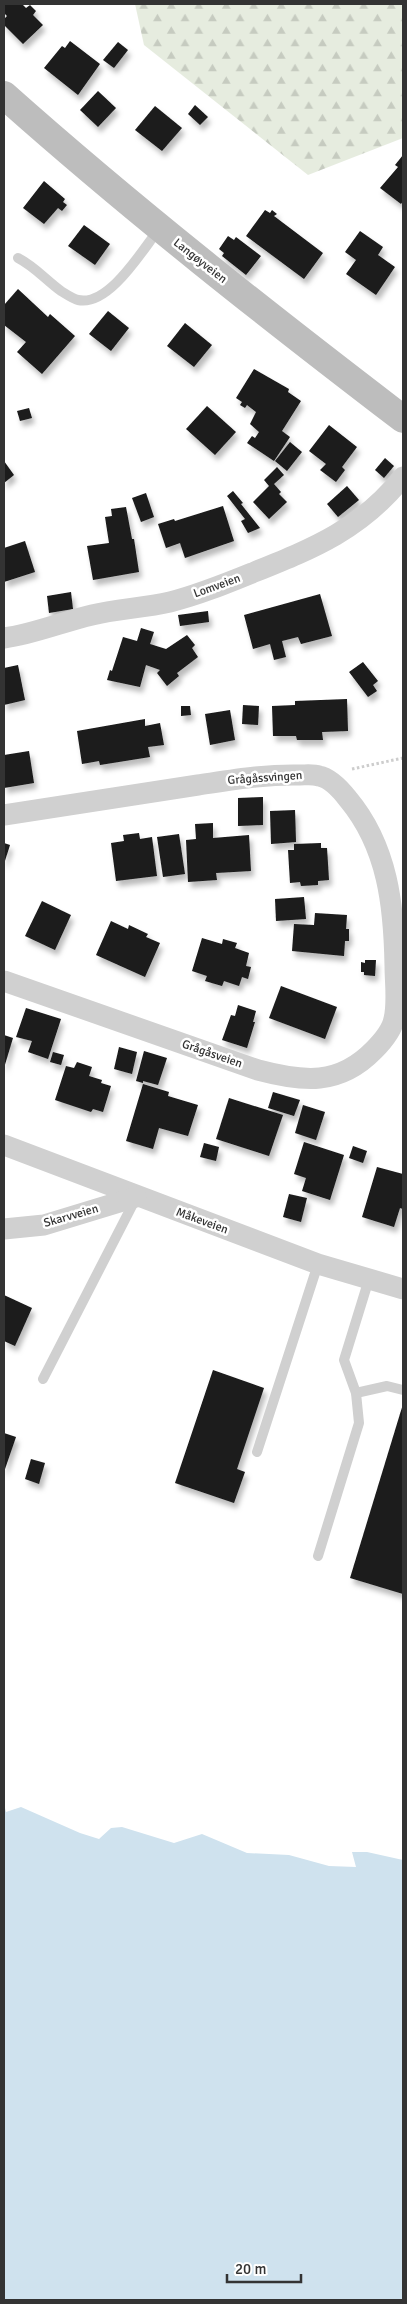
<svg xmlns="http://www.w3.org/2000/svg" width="407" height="2304" font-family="Signika,sans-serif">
  <defs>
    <pattern id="forest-firs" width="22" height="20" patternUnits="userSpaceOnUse" patternTransform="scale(1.25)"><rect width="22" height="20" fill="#e6ecdf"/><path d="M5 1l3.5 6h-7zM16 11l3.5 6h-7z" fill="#c6cbc0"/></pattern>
    <filter id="shadow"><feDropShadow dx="3" dy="5.5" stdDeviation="2.5" flood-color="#0004"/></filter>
  </defs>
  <rect width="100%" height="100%" fill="#fff"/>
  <!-- forest -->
  <polygon fill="url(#forest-firs)" points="135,4 403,4 403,138 308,175 144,45"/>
  <!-- water -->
  <polygon fill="#cfe2ee" points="4,1804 6,1812 21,1807 80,1833 99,1839 111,1828 122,1827 174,1843 202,1834 247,1853 289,1855 329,1866 356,1867 352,1852 367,1852 403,1860 403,2300 4,2300"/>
  <!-- building -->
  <g fill="#1a1a1a" filter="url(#shadow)">
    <polygon points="4,4 22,4 26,8 30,5 36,11 33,15 43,25 23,44 4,25 4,19 7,16 4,13"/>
    <polygon points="70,41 100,64 78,95 44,68 62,46 65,48"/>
    <polygon points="118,42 128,50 114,68 103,60"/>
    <polygon points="98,91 116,108 98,127 80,110"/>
    <polygon points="195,105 208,117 200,125 188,114"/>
    <polygon points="155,106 182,128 162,151 135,130"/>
    <polygon points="403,155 403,201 401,204 380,188 398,167 395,165"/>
    <polygon points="44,181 65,199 63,202 67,205 62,211 58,208 44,224 23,208"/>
    <polygon points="265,210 270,213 272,210 277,214 274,216 323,253 304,279 246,236"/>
    <polygon points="84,225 110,244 95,265 68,246"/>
    <polygon points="360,231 383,247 378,255 395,267 376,295 346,274 356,260 345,252"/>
    <polygon points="228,236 234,240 236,237 261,256 246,275 222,256 224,253 219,249"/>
    <polygon points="18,289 48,317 50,314 75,336 42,374 17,352 26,342 4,325 4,305"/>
    <polygon points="108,311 129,328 111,351 89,334"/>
    <polygon points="185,323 212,345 194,367 167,346"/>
    <polygon points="254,369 289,389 288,392 301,401 282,431 290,437 274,461 247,443 252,436 255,438 259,432 250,424 256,412 247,405 245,408 240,405 242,402 236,398"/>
    <polygon points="207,406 236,432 215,455 186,429"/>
    <polygon points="29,408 32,418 20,421 17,411"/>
    <polygon points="329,425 357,447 342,467 345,470 336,482 320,470 326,464 309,451"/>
    <polygon points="290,442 302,452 287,471 275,461"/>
    <polygon points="385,458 394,466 384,478 375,470"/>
    <polygon points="4,461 14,475 4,483"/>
    <polygon points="277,467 284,475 274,484 281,492 279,494 287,502 269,519 253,502 269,486 264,480"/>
    <polygon points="347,486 359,500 338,517 327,504"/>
    <polygon points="233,491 243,503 241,504 260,528 248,533 241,521 245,519 227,496"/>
    <polygon points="146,493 154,517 141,522 132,498"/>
    <polygon points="223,506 234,541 185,558 180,543 166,548 158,524 174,519 175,521"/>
    <polygon points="126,507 132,539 134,539 139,572 93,580 87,546 109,543 105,517 112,516 111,509"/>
    <polygon points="25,541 35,572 4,582 4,548"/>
    <polygon points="71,592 73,609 49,613 47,596"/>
    <polygon points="320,594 332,636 301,644 298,637 282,641 286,657 274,660 270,644 253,649 244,615"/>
    <polygon points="208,611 209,622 180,626 178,615"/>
    <polygon points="141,628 154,632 150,644 166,649 187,635 195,645 192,648 198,657 177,673 179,676 167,686 157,673 160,670 146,665 140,687 107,680 110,670 112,671 123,637 137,641"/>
    <polygon points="363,662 378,681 373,685 377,691 368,697 349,672"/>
    <polygon points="18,665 25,700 4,705 4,668"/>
    <polygon points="347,699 348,731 322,732 323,740 297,740 296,736 273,736 272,706 295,705 295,701"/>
    <polygon points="243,705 259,706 258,725 242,724"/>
    <polygon points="181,706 190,706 191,715 181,716"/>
    <polygon points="230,710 235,740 210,745 205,714"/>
    <polygon points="145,719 145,726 160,723 164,745 148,747 150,757 100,765 99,761 82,764 77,731"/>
    <polygon points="29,751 34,783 4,788 4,755"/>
    <polygon points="263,797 263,825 238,826 238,798"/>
    <polygon points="295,810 296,842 271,844 270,811"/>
    <polygon points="213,823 213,838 249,835 251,871 216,873 217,880 188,882 186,840 196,839 195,824"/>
    <polygon points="139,833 140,839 152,837 157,876 116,881 111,843 124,841 123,835"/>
    <polygon points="179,834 185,874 163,877 157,837"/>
    <polygon points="4,843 10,845 4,864"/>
    <polygon points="321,843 321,848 327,848 329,880 318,881 318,885 301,886 300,882 290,883 288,850 294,850 294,844"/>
    <polygon points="304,897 306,919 276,921 275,899"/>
    <polygon points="42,901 71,915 55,950 25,936"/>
    <polygon points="315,913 347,915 346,929 349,929 349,941 345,941 344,956 292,951 294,924 314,925"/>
    <polygon points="111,921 128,929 129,925 148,934 146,937 160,943 145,977 96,955"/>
    <polygon points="202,938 222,944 223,939 237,943 235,948 249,953 246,966 251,967 248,979 242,977 239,986 224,981 222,986 205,981 207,976 192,971"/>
    <polygon points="365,960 376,960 375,976 364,975 364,972 361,972 361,962 365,963"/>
    <polygon points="281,986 337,1007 325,1039 269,1018"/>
    <polygon points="238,1005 256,1011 253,1022 255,1022 247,1048 222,1040 231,1015 235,1016"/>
    <polygon points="26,1008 61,1019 48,1059 28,1052 32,1041 16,1037"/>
    <polygon points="4,1035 13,1038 4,1068"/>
    <polygon points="119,1047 137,1052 132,1074 114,1069"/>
    <polygon points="144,1051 167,1058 158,1085 143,1081 143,1083 136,1081"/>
    <polygon points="53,1052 64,1055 61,1065 50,1062"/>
    <polygon points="77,1062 92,1067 89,1076 102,1080 101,1083 111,1086 103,1112 93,1109 91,1112 55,1100 66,1066 74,1068"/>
    <polygon points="143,1084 169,1092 168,1096 198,1105 188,1136 159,1128 153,1149 126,1141"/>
    <polygon points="273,1092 300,1100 294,1116 268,1108"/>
    <polygon points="229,1098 283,1115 269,1156 216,1139"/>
    <polygon points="303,1105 325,1112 316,1140 295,1133"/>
    <polygon points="304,1142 344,1155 330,1200 302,1191 306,1178 294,1174"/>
    <polygon points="204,1143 219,1147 216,1161 200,1157"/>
    <polygon points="353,1146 367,1151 363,1163 349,1158"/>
    <polygon points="377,1167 403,1174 403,1209 400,1208 394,1227 362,1217"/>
    <polygon points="289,1194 307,1198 301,1222 283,1217"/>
    <polygon points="4,1295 32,1308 15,1346 4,1341"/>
    <polygon points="213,1370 264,1388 237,1469 245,1472 234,1503 175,1483"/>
    <polygon points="403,1404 403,1594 350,1578"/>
    <polygon points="4,1433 16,1437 4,1472"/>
    <polygon points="31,1459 45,1463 39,1484 25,1479"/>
  </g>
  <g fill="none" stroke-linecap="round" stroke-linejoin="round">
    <!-- path -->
    <polyline stroke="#cdcdcd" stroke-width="3" stroke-dasharray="2.5 2.5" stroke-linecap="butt" points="352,769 403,758"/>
    <!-- lane -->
    <g stroke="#d0d0d0" stroke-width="10">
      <path d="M18 258C34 266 46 280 61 291 66 294 73 299 78 300 109 307 143 249 159 229"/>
      <polyline points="43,1379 135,1200"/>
      <polyline points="356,1393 387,1386 403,1390"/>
      <polyline points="257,1452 318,1264"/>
      <polyline points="318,1556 359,1423 356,1393 344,1360 369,1279"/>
    </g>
    <!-- street -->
    <g stroke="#d0d0d0" stroke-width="21">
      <path d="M4 638C34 634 62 622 92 615 117 609 144 608 170 602 198 595 225 584 252 573 314 548 360 530 403 477"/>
      <path d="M4 815C69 805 133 795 198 785 232 780 266 774 300 775 306 775 313 774 319 776 330 778 341 790 348 799 388 847 394 906 395 966 395 983 398 1002 394 1019 392 1030 381 1043 374 1050 339 1086 303 1082 258 1070L4 981"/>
      <polyline points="4,1145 318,1264 403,1289"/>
      <polyline points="4,1229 44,1225 136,1197"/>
    </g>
    <!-- secondary -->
    <path stroke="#bdbdbd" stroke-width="28" d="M4 95C132 209 267 315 403 419"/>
  </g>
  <g text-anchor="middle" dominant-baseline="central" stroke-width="5" stroke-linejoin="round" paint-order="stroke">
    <!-- street labels -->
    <g font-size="12" fill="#333" stroke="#fff">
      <text transform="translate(200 261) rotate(38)">Langøyveien</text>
      <text transform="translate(217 586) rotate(-20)">Lomveien</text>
      <text transform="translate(265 778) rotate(-4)">Grågåssvingen</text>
      <text transform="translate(212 1054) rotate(19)">Grågåsveien</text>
      <text transform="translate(71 1216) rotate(-16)">Skarvveien</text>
      <text transform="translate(202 1221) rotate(20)">Måkeveien</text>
    </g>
  </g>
  <!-- border -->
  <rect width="407" height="2304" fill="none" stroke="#333333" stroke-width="10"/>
  <!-- scale -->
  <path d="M227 2274v8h74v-8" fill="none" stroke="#333333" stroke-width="2.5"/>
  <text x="235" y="2274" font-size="15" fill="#333333" stroke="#ffffff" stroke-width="4" paint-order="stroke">20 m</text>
</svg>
